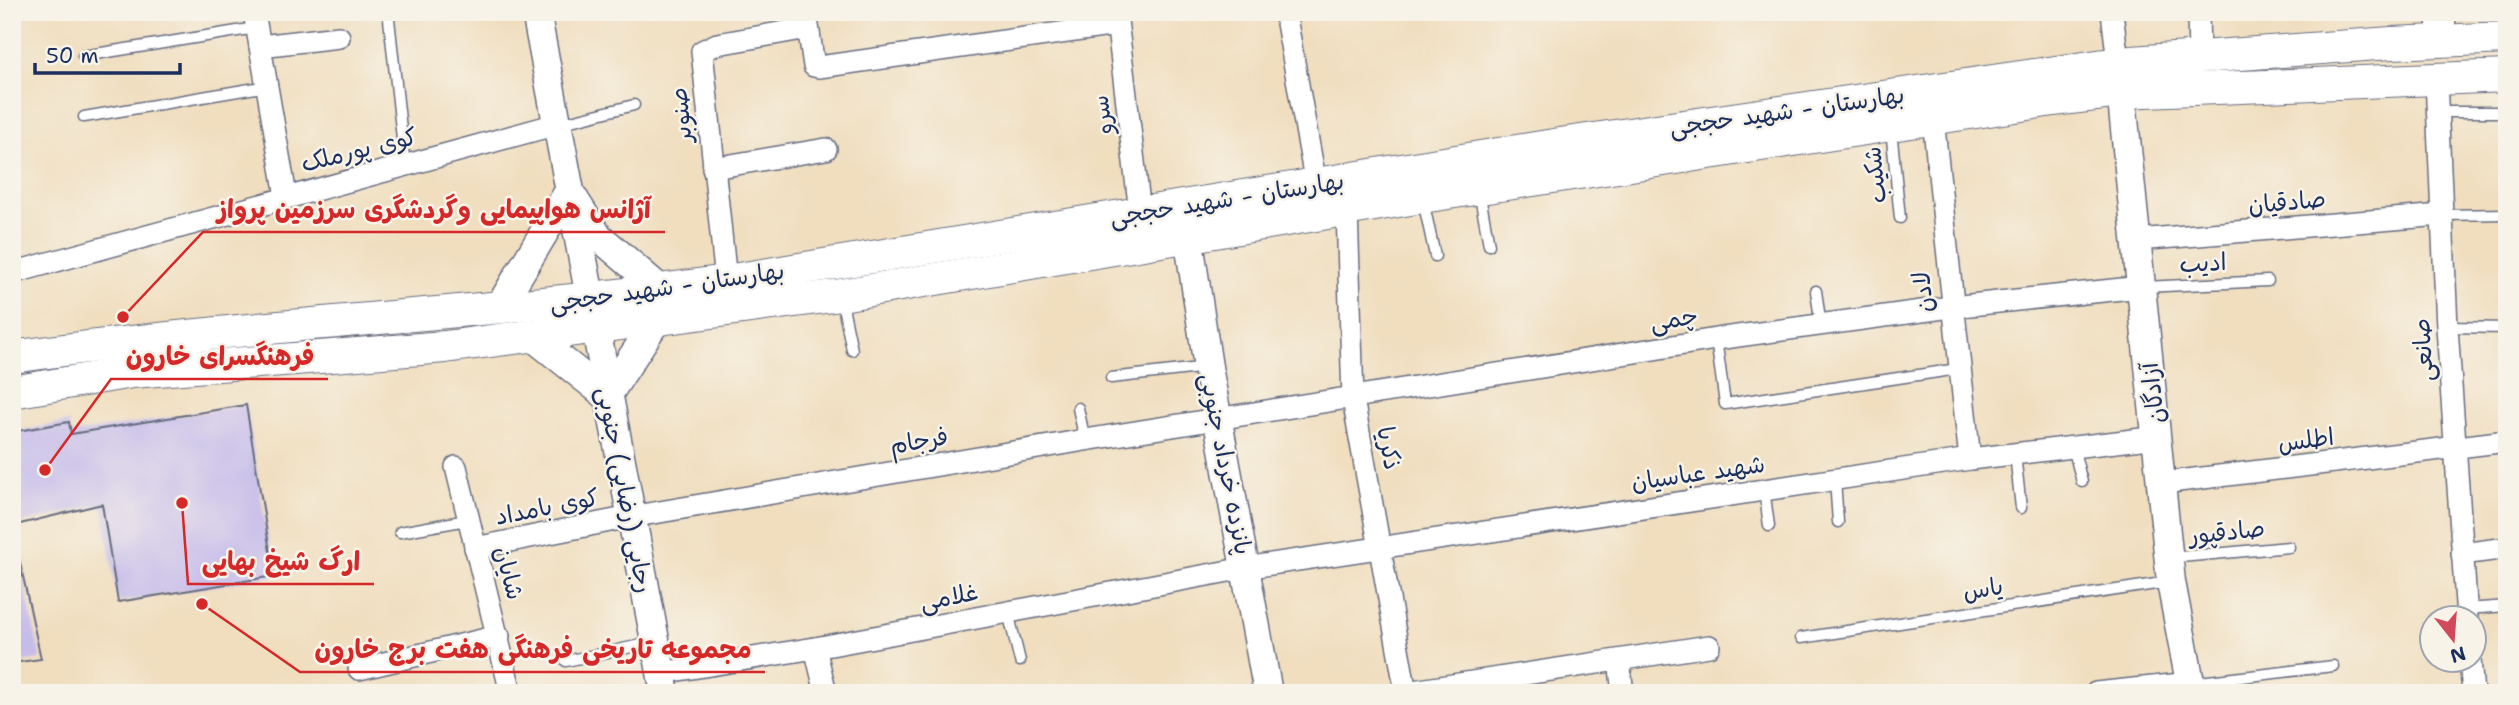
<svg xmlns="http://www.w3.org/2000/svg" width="2519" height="705" font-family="'Shantell Sans','Playpen Sans Arabic',sans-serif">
  <rect width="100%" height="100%" fill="#f7f3e8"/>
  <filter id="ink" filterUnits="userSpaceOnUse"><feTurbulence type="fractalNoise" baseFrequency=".0143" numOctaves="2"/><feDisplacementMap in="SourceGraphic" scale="14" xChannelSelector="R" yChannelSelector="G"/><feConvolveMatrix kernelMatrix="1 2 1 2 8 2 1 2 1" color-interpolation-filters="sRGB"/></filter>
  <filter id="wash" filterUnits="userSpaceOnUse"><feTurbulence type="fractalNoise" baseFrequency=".00686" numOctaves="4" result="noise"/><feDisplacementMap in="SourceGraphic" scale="28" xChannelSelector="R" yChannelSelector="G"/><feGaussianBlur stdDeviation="1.57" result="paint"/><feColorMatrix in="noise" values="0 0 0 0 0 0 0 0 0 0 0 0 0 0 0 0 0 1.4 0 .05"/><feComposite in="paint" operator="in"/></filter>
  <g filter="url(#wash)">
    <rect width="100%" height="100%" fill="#f0debf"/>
    <g id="blocks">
      <!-- building -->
      <g fill="#c6bcea">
        <polygon points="246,405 274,576 118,602 102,504 12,526 12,432 69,422 71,434"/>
        <polygon points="19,558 41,659 12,663 12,559"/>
      </g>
    </g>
  </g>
  <g filter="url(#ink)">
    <use href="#blocks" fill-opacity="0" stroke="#666c80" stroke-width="2"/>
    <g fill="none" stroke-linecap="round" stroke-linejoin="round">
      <defs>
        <g id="service">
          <polyline points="389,19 405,166"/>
          <polyline points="83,56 256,28"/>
          <polyline points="2436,112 2507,112"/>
          <polyline points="84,117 268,86"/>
          <polyline points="559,124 634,105"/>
          <polyline points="1891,129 1900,218"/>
          <polyline points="1479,191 1489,245"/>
          <polyline points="1423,200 1435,256"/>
          <polyline points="2442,215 2507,214"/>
          <polyline points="2144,287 2268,281"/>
          <polyline points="1816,291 1821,326"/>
          <polyline points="841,297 852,350"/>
          <polyline points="2447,327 2507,328"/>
          <polyline points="1716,339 1725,404 1958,369"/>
          <polyline points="1111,378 1208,367"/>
          <polyline points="1078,408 1085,440"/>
          <polyline points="2073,447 2082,482"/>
          <polyline points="2015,454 2021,508"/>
          <polyline points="1835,480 1838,522"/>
          <polyline points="1764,489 1769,526"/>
          <polyline points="400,532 467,520"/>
          <polyline points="2170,558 2289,547"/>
          <polyline points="2467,609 2507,606"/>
          <polyline points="1008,612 1020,661"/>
          <polyline points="1801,638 2169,582"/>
          <polyline points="566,661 655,642"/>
          <polyline points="2191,683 2333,666"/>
        </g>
        <g id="minor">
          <polyline points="254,12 286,196"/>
          <polyline points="806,12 814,66 819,67 1117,25"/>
          <polyline points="1116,12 1140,212"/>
          <polyline points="1285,12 1316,185"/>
          <polyline points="2112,12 2118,63"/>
          <polyline points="2198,12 2199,57"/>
          <polyline points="260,46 339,37"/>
          <polyline points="2436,79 2447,327 2467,618"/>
          <polyline points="1933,119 1970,459"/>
          <polyline points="713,168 826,149"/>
          <polyline points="1347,210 1353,399 1406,693"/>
          <polyline points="2137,240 2442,215"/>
          <polyline points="12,273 557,124"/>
          <polyline points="726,281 702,51 717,44 808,28"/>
          <polyline points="456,467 511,693"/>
          <polyline points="2162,483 2507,441"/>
          <polyline points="475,548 630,517 1085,440 1716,339 1951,307 2141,287"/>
          <polyline points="2462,554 2507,548"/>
          <polyline points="815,648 826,693"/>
          <polyline points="1619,660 1623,693"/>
          <polyline points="2470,660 2473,693"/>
          <polyline points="359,669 499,636"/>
          <polyline points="661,673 815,648 1245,568 1970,459 2159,437"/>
          <polyline points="1406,692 1709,646"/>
          <polyline points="2096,693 2191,683"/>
        </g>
        <g id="tertiary">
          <polyline points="536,12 665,693"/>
          <polyline points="2441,12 2441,42"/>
          <polyline points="2119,70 2171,582 2192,693"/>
          <polyline points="1188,235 1208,367 1268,693"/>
          <polyline points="499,308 569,191 597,235 661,290"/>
          <polyline points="532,336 607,396 656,321"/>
        </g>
        <g id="secondary">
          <path d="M12 357C249 323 489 315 726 281L1560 144 2118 63 2391 43 2507 38"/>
          <polyline points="12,392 132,372 445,347 841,295 1422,197 2053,100 2121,92 2507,76"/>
        </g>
      </defs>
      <!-- service casing -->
      <use href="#service" stroke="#666c80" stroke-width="13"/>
      <!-- minor casing -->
      <use href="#minor" stroke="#666c80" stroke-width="24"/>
      <!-- tertiary casing -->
      <use href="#tertiary" stroke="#666c80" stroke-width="31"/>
      <!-- secondary casing -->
      <use href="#secondary" stroke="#666c80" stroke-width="34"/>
      <!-- service -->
      <use href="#service" stroke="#fff" stroke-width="10"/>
      <!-- minor -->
      <use href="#minor" stroke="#fff" stroke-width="21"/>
      <!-- tertiary -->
      <use href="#tertiary" stroke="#fff" stroke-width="28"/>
      <!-- secondary -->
      <use href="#secondary" stroke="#fff" stroke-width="32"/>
    </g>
  </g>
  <g text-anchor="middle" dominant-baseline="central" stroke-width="5" stroke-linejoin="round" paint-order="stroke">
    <!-- street labels -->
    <g font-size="24" fill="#1b2f5e" stroke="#f7f3e8">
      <text transform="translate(1787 111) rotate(-8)">بهارستان - شهید حججی</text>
      <text transform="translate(681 115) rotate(-96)">صنوبر</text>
      <text transform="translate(1102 115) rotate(-97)">سرو</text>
      <text transform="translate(359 150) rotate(-14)">کوی پورملک</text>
      <text transform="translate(1875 175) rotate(-96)">شکیب</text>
      <text transform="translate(1227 199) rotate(-9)">بهارستان - شهید حججی</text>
      <text transform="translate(2287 202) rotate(-5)">صادقیان</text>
      <text transform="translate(2203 263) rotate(-3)">ادیب</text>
      <text transform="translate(667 287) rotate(-8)">بهارستان - شهید حججی</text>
      <text transform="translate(1923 292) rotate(-96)">لادن</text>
      <text transform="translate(1674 319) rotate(-9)">چمی</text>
      <text transform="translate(2423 350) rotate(-94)">صانعی</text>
      <text transform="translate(2153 393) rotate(-97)">آزادگان</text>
      <text transform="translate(2306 440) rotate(-7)">اطلس</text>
      <text transform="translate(919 441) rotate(-10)">فرجام</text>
      <text transform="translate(1389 448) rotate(79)">ذکریا</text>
      <text transform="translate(1226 464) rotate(79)">پانزده خرداد جنوبی</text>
      <text transform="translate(1698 473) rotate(-8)">شهید عباسیان</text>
      <text transform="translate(625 490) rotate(79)">رجایی (رضایی) جنوبی</text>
      <text transform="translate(547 507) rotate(-11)">کوی بامداد</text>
      <text transform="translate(2227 532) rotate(-6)">صادقپور</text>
      <text transform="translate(509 573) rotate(75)">شایان</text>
      <text transform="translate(1983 589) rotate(-9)">یاس</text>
      <text transform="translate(949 597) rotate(-11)">غلامی</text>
    </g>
  </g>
  <!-- callouts -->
  <path fill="none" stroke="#d62828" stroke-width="2.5" d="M123 317L203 232H665M45 470L111 379H328M182 503L188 584H374M202 604L300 672H765"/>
  <g fill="#d62828" stroke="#f7f3e8" stroke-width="2.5">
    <circle cx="123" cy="317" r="7"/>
    <circle cx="45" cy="470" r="7"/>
    <circle cx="182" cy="503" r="7"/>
    <circle cx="202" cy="604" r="7"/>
  </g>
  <g font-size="26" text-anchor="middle" font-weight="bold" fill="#d62828" stroke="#f7f3e8" stroke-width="5" stroke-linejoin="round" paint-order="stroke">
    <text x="434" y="218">آژانس هواپیمایی و‌گردشگری سرزمین پرواز</text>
    <text x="220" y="365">فرهنگسرای خارون</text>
    <text x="281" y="570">ارگ شیخ بهایی</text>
    <text x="533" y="658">مجموعه تاریخی فرهنگی هفت برج خارون</text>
  </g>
  <!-- margin -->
  <rect width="2519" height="705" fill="none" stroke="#f7f3e8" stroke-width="42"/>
  <!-- north arrow -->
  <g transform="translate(2453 639) rotate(163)"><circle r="33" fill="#f7f3e8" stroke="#9fa5b1" stroke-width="2"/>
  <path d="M0-5L12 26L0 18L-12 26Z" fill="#d1495b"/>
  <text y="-10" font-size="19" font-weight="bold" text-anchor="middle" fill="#1b2f5e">N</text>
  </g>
  <!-- scale -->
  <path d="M35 63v10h145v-10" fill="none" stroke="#1b2f5e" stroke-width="3.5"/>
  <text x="46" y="63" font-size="21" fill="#1b2f5e" stroke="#f7f3e8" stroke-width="5" paint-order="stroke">50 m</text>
</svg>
